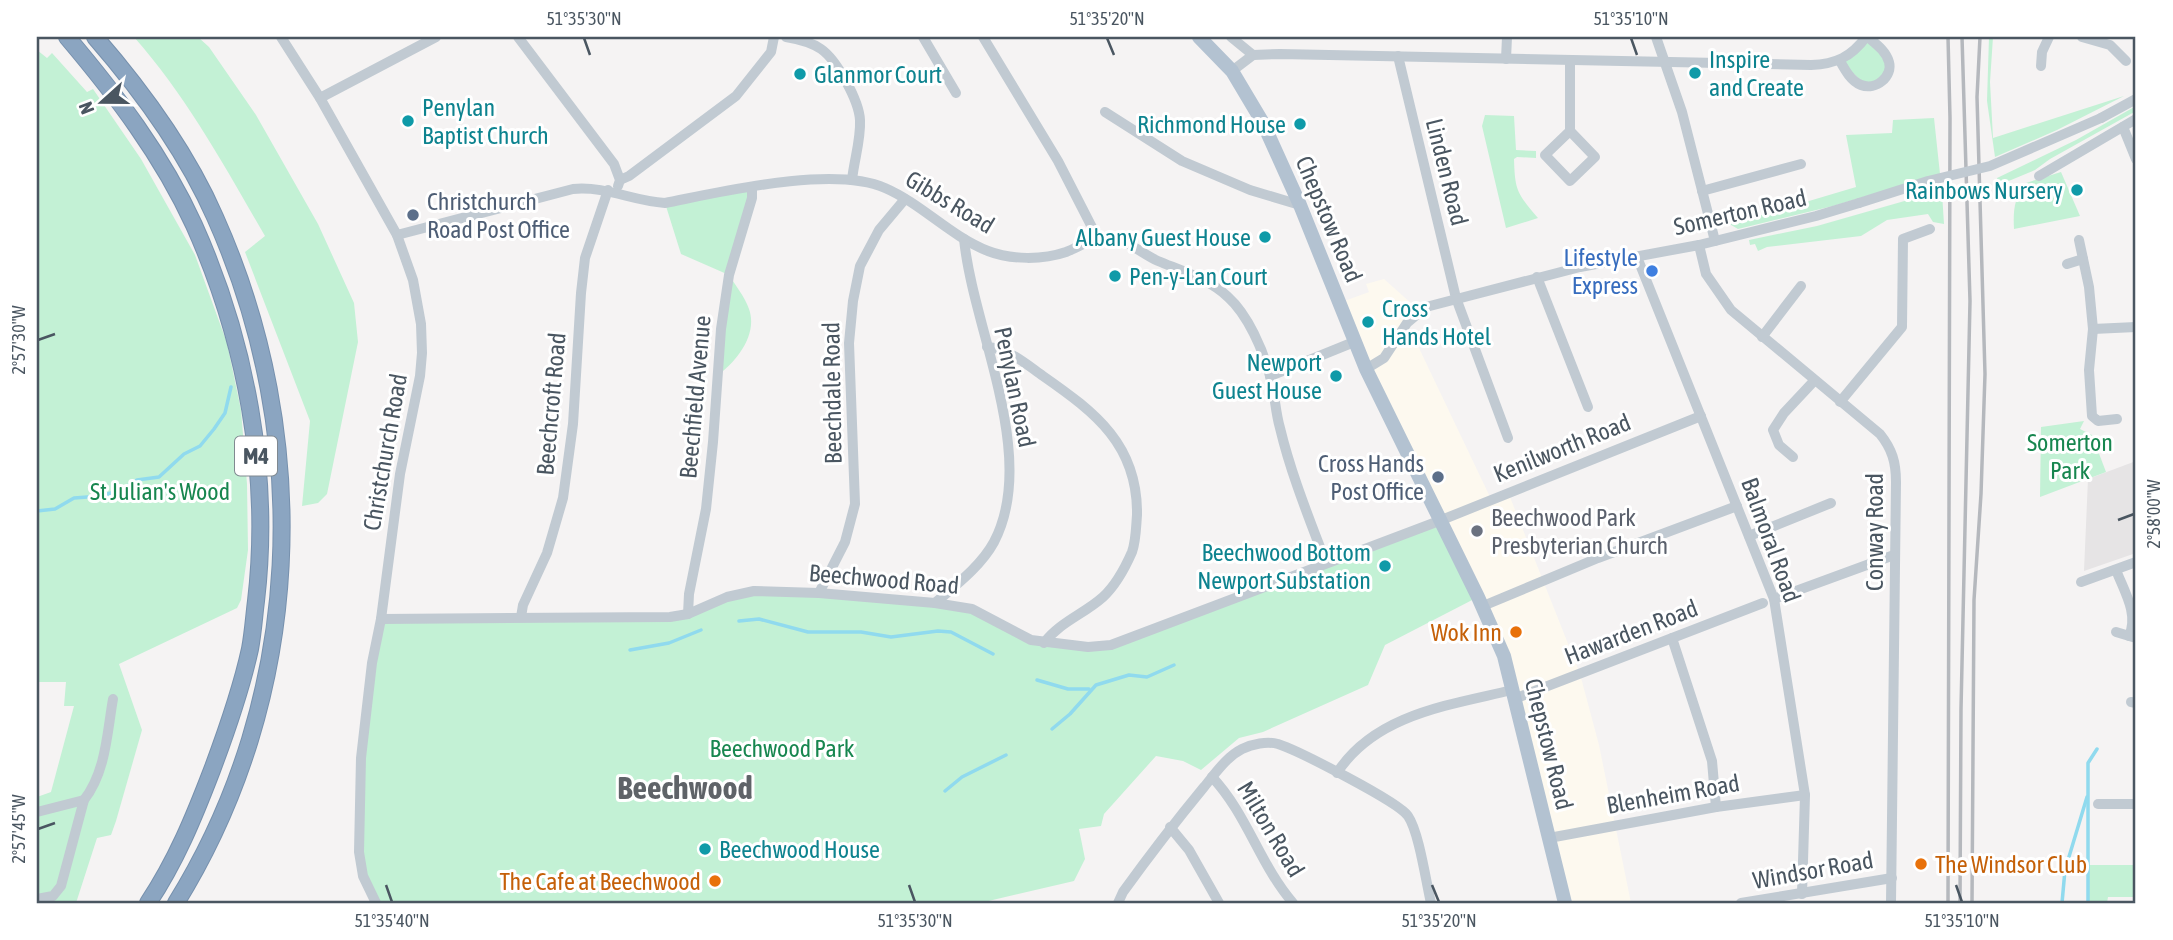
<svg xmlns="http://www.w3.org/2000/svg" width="2173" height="940" font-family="'Asap Condensed',sans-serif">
  <rect width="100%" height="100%" fill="#f5f3f3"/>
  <!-- commercial -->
  <polygon fill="#fdf9ef" points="1384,279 1412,304 1407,323 1491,499 1508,492 1580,674 1599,745 1631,903 1565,903 1512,690 1339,303 1369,292 1366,284"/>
  <!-- education -->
  <polygon fill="#e6e4e5" points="2136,461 2136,553 2084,571 2088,479"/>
  <!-- green -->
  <g fill="#c3f1d5">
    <path d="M134 37H198L209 47 256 115 318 224 354 303 358 342 327 494 318 503 302 506 310 421 245 252 265 236C225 167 187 97 134 37Z"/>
    <polygon points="1866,37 1877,45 1889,73 1868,87 1840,61"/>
    <polygon points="1989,37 1993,37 1990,82 1993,138 2124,96 2057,130 1995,157 1987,101"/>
    <polygon points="37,50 47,58 52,53 87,92 93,89 141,159 195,255 227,343 241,410 247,484 248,550 241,600 237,608 119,664 142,730 116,821 111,835 97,838 76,903 37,903 37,797 51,792 74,706 64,706 66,682 37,682"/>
    <polygon points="2136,106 2136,111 2050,159 2035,170 1999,185 1997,178 2076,140"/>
    <path d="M1485 115 1514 116 1516 150 1536 151V158L1517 157 1514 159C1515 191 1517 193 1538 218L1506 228 1482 126Z"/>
    <polygon points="1934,118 1940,174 1833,206 1738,229 1726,222 1755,217 1856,187 1846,135 1892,133 1893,120"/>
    <path d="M2061 172 2080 216 2014 229C2013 212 2014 196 2026 183Z"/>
    <path d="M752 187 729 275C735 285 745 297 749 309 758 334 737 361 718 375L729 275 681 254 665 203Z"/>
    <polygon points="1942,193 1944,224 1933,222 1928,214 1887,220 1861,236 1767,247 1758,251 1755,244 1750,245 1749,240 1817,226 1929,194"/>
    <polygon points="2084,421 2080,429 2092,435 2106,472 2040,497 2041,427"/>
    <polygon points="1439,521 1478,597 1385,645 1368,685 1263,732 1239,738 1201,770 1183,761 1156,756 1104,814 1101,826 1079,829 1085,859 1074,881 980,903 376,903 363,876 361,758 381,619 670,617 754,591 972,609 1019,635 1111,645"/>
    <polygon points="2088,865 2133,865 2133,897 2108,897 2107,903 2088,903"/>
  </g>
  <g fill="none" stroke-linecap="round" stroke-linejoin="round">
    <!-- stream -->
    <g stroke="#90daee" stroke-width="3.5">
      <polyline points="37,511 55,509 74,498 101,496 121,490 137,480 159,477 184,454 200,446 214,429 225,413 231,387"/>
      <polyline points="739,621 759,619 808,632 861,632 891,637 938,631 951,632 993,654"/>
      <polyline points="630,650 669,643 701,630"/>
      <polyline points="1037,680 1068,689 1089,689"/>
      <polyline points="1052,729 1070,714 1096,685 1129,675 1147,677 1174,665"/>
      <polyline points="945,791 962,777 1006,755"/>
      <polyline points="2062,903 2065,870 2087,797"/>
      <polyline points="2088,903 2088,763 2097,749"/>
    </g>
    <defs>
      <g id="highway">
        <path d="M67 37C116 95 162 155 194 225 246 341 271 474 256 601 254 617 253 633 250 649 241 690 227 730 212 770 194 817 176 861 148 903"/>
        <path d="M95 37C142 91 186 151 215 217 314 438 304 696 176 903"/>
      </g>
    </defs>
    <!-- highway casing -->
    <use href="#highway" stroke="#7690ad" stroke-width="18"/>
    <!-- minor -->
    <g stroke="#c1cad2" stroke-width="10">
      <polyline points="281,37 320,98 397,235 413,280 421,324 422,353 420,376 400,474 381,619 372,663 361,758 359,852 363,876 376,903"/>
      <polyline points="518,37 614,164 620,180 618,186"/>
      <path d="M786 37C798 39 811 42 821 49 837 60 859 101 860 120 861 140 854 160 852 180"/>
      <polyline points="923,37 956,93"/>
      <polyline points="983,37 1058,161 1098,239"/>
      <polyline points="1231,37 1253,55"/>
      <polyline points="1656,37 1682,112 1715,241"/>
      <polyline points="2082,37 2110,45 2126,61"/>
      <polyline points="1398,56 1456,298 1508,438"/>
      <polyline points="1506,59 1507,37"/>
      <path d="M1840 61C1845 70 1851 81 1861 85 1876 91 1893 76 1889 62 1886 51 1876 44 1868 37"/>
      <polyline points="2041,66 2042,52 2049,37"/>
      <path d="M1232 71 1253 55 1280 54 1811 65C1836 64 1851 57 1866 37"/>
      <polyline points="320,98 436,37"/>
      <polyline points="1105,112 1182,161 1250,190 1300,205"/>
      <polyline points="2101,118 2136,99"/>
      <polyline points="2123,127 2136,159"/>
      <polyline points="1570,131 1545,155 1570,181 1595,157 1570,131 1570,61"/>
      <polyline points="2039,176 2136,119"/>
      <polyline points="620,180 629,176 736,96 771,52 774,37"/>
      <polyline points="1702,191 1801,164"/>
      <path d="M397 235 573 189C607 186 632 201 665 203 721 192 833 165 885 188 922 204 950 236 988 251 1011 260 1043 260 1066 252 1079 247 1097 235 1111 237 1124 238 1144 255 1158 261 1182 271 1209 279 1228 297 1248 315 1263 350 1270 376 1275 393 1275 411 1280 428 1291 474 1309 518 1326 563"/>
      <polyline points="2079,240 2089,287 2093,329 2089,370 2092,416 2098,421 2117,419"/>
      <path d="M1699 245 1706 274 1731 310 1880 434C1892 449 1896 462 1896 482L1891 903"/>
      <polyline points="1637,257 1774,599 1805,795 1802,894"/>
      <polyline points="2067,264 2083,259"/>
      <polyline points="1537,277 1588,407"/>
      <polyline points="2093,329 2136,327"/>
      <polyline points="1762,337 1801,286"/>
      <path d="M987 347C1008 348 1026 364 1043 376 1096 413 1138 445 1137 515 1136 527 1136 541 1132 552 1125 568 1116 585 1103 597 1084 614 1060 622 1044 643"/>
      <polyline points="1366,369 1384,358 1407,323 1426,307 1580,267 1699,245 1816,216 1859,203"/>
      <polyline points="1270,376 1354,342"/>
      <polyline points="1840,402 1902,327 1903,239 1930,229"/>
      <polyline points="1793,457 1779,445 1773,430 1784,413 1814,381"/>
      <polyline points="1749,536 1831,503"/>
      <path d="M2116 570C2124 591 2139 614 2129 636"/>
      <polyline points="2081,582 2136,562"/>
      <polyline points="819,593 845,542 855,504 849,343 853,301 860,266 879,230 905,199"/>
      <polyline points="1774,599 1894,555"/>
      <path d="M935 603C956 585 981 566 994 542 1039 456 973 330 964 239"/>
      <polyline points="1483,606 1598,558 1737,506"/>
      <polyline points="688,614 689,594 706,509 713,442 721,329 729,275 752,198 752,187"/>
      <polyline points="521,617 523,605 547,553 563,498 573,424 581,293 585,258 608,190"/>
      <polyline points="381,619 670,617 688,614 727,597 754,591 819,593 935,603 972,609 1031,640 1088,647 1111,645 1439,521 1701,416"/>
      <polyline points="2116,632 2136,638"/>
      <polyline points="1672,638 1712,761 1716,807"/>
      <polyline points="1514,699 1763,603"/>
      <polyline points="2131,702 2136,703"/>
      <path d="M1337 773C1375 714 1450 705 1512 690"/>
      <path d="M1212 777C1247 814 1260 865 1293 903"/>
      <polyline points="2098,804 2136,804"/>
      <polyline points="37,812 84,800"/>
      <polyline points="1170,827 1189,850 1219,903"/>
      <polyline points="1549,838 1716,807 1805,795"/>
      <path d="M37 899 53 896 61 886 84 800C106 772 107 733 113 699"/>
      <path d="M1118 903 1123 892C1149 856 1176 821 1204 787 1215 774 1226 757 1242 749 1252 744 1267 741 1278 744 1297 750 1399 802 1408 816 1419 832 1426 882 1431 903"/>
      <polyline points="1741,903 1892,878"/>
    </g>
    <!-- major -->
    <polyline stroke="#b3c2d1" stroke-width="14" points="1199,37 1232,71 1263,123 1300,205 1366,369 1478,597 1504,656 1565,903"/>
    <!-- highway -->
    <use href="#highway" stroke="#8ba5c1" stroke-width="16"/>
    <!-- rail -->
    <g stroke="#b5b8bd" stroke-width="3.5">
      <polyline points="1948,903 1950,118 1948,37"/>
      <polyline points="1960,903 1961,709 1970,301 1962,37"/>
      <polyline points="1972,903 1974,600 1981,494 1985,374 1977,97 1980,37"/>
    </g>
    <!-- minor-bridge -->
    <polyline stroke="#c1cad2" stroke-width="10" points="1859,203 1928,181 1990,166 2101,118"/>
  </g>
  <!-- ticks -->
  <path fill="none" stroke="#4a5661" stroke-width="2.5" d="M584 38 590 55M1107 38 1114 55M1631 38 1637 55M38 340 55 334M2118 520 2134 514M38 829 55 823M386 885 392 902M909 885 915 902M1432 885 1439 902M1956 885 1962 902"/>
  <!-- markers -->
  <g fill="#0f9aa8" stroke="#fff" stroke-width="2.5">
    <circle cx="1695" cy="73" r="7"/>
    <circle cx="800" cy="74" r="7"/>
    <circle cx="408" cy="121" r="7"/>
    <circle cx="1300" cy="124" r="7"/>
    <circle cx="2077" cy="190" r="7"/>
    <circle cx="1265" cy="237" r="7"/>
    <circle cx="1115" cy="276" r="7"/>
    <circle cx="1368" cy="322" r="7"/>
    <circle cx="1336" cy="376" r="7"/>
    <circle cx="1385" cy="566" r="7"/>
    <circle cx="705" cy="849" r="7"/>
  </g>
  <g fill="#5c6f8a" stroke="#fff" stroke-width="2.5">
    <circle cx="413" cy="215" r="7"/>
    <circle cx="1438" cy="477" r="7"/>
  </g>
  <circle fill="#3f7fe0" stroke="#fff" stroke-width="2.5" cx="1652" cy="271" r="7"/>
  <circle fill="#6b7280" stroke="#fff" stroke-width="2.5" cx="1477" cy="531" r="7"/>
  <g fill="#e8710a" stroke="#fff" stroke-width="2.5">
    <circle cx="1516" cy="632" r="7"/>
    <circle cx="1921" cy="864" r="7"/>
    <circle cx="715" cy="881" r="7"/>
  </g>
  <g text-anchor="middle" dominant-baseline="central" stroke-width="6" stroke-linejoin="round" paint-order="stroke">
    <!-- shield labels -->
    <rect fill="#fff" stroke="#808990" stroke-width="2" x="235" y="436.5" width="42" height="39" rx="5"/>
    <g font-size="23" font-weight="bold" fill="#4a5661">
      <text x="256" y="456">M4</text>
    </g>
    <!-- culture labels -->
    <g font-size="24" fill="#0d838f" stroke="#fff" text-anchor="start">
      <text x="1709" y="59">Inspire<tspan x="1709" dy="28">and Create</tspan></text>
      <text x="814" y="74">Glanmor Court</text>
      <text x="422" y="107">Penylan<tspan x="422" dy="28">Baptist Church</tspan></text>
      <text x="1286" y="124" text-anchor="end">Richmond House</text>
      <text x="2063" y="190" text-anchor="end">Rainbows Nursery</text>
      <text x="1251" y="237" text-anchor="end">Albany Guest House</text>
      <text x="1129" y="276">Pen-y-Lan Court</text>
      <text x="1382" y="308">Cross<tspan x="1382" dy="28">Hands Hotel</tspan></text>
      <text x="1322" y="362" text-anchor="end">Newport<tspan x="1322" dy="28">Guest House</tspan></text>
      <text x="1371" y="552" text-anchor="end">Beechwood Bottom<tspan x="1371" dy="28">Newport Substation</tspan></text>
      <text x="719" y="849">Beechwood House</text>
    </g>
    <!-- street labels -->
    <g font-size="24" fill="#4a5661" stroke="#fff">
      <text transform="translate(1447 172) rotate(76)">Linden Road</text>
      <text transform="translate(950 202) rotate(31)">Gibbs Road</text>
      <text transform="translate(1740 212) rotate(-13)">Somerton Road</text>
      <text transform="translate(1329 219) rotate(67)">Chepstow Road</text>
      <text transform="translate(1015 387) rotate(78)">Penylan Road</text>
      <text transform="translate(832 393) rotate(-91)">Beechdale Road</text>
      <text transform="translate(695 397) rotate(-85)">Beechfield Avenue</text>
      <text transform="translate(551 404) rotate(-85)">Beechcroft Road</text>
      <text transform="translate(1562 448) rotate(-22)">Kenilworth Road</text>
      <text transform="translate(385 452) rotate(-80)">Christchurch Road</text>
      <text transform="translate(1874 532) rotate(-90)">Conway Road</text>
      <text transform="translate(1771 540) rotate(70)">Balmoral Road</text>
      <text transform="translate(884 579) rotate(5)">Beechwood Road</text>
      <text transform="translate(1631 632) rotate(-21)">Hawarden Road</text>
      <text transform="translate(1549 744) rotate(76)">Chepstow Road</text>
      <text transform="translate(1673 794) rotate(-10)">Blenheim Road</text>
      <text transform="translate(1271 829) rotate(59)">Milton Road</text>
      <text transform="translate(1813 870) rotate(-10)">Windsor Road</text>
    </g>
    <!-- service labels -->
    <g font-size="24" fill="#4e5e75" stroke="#fff" text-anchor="start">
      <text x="427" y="201">Christchurch<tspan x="427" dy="28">Road Post Office</tspan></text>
      <text x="1424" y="463" text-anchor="end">Cross Hands<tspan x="1424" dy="28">Post Office</tspan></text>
    </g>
    <!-- shop labels -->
    <g font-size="24" fill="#366cbe" stroke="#fff" text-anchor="end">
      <text x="1638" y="257">Lifestyle<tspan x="1638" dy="28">Express</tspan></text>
    </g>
    <!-- park labels -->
    <g font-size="24" fill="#17864f" stroke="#fff">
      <text x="2070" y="442">Somerton<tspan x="2070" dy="28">Park</tspan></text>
      <text x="160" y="491">St Julian's Wood</text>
      <text x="782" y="748">Beechwood Park</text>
    </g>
    <!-- worship labels -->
    <g font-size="24" fill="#5b616d" stroke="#fff" text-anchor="start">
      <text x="1491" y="517">Beechwood Park<tspan x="1491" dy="28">Presbyterian Church</tspan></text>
    </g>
    <!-- food labels -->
    <g font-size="24" fill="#c56008" stroke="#fff" text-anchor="end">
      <text x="1502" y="632">Wok Inn</text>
      <text x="1935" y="864" text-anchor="start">The Windsor Club</text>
      <text x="701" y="881">The Cafe at Beechwood</text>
    </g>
    <!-- district labels -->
    <g font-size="32" font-weight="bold" fill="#5f6368" stroke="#fff">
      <text x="685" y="787">Beechwood</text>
    </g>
  </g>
  <!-- border -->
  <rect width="2173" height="940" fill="none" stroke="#ffffff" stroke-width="77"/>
  <!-- north arrow -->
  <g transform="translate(102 102) rotate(249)" stroke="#ffffff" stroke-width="5" paint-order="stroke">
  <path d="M0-5L12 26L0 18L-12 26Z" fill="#4a5661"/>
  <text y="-10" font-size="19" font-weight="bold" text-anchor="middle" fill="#4a5661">N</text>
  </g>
  <rect x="38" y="38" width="2096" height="864" fill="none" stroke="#4a5661" stroke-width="2.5"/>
  <g font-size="18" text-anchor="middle" fill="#4a5661">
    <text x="584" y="25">51°35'30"N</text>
    <text x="1107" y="25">51°35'20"N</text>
    <text x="1631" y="25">51°35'10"N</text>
    <text transform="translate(19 340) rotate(-90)" y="6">2°57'30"W</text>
    <text transform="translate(2154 514) rotate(-90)" y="6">2°58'00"W</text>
    <text transform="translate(19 829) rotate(-90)" y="6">2°57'45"W</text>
    <text x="392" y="927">51°35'40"N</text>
    <text x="915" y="927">51°35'30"N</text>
    <text x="1439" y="927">51°35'20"N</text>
    <text x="1962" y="927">51°35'10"N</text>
  </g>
</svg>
